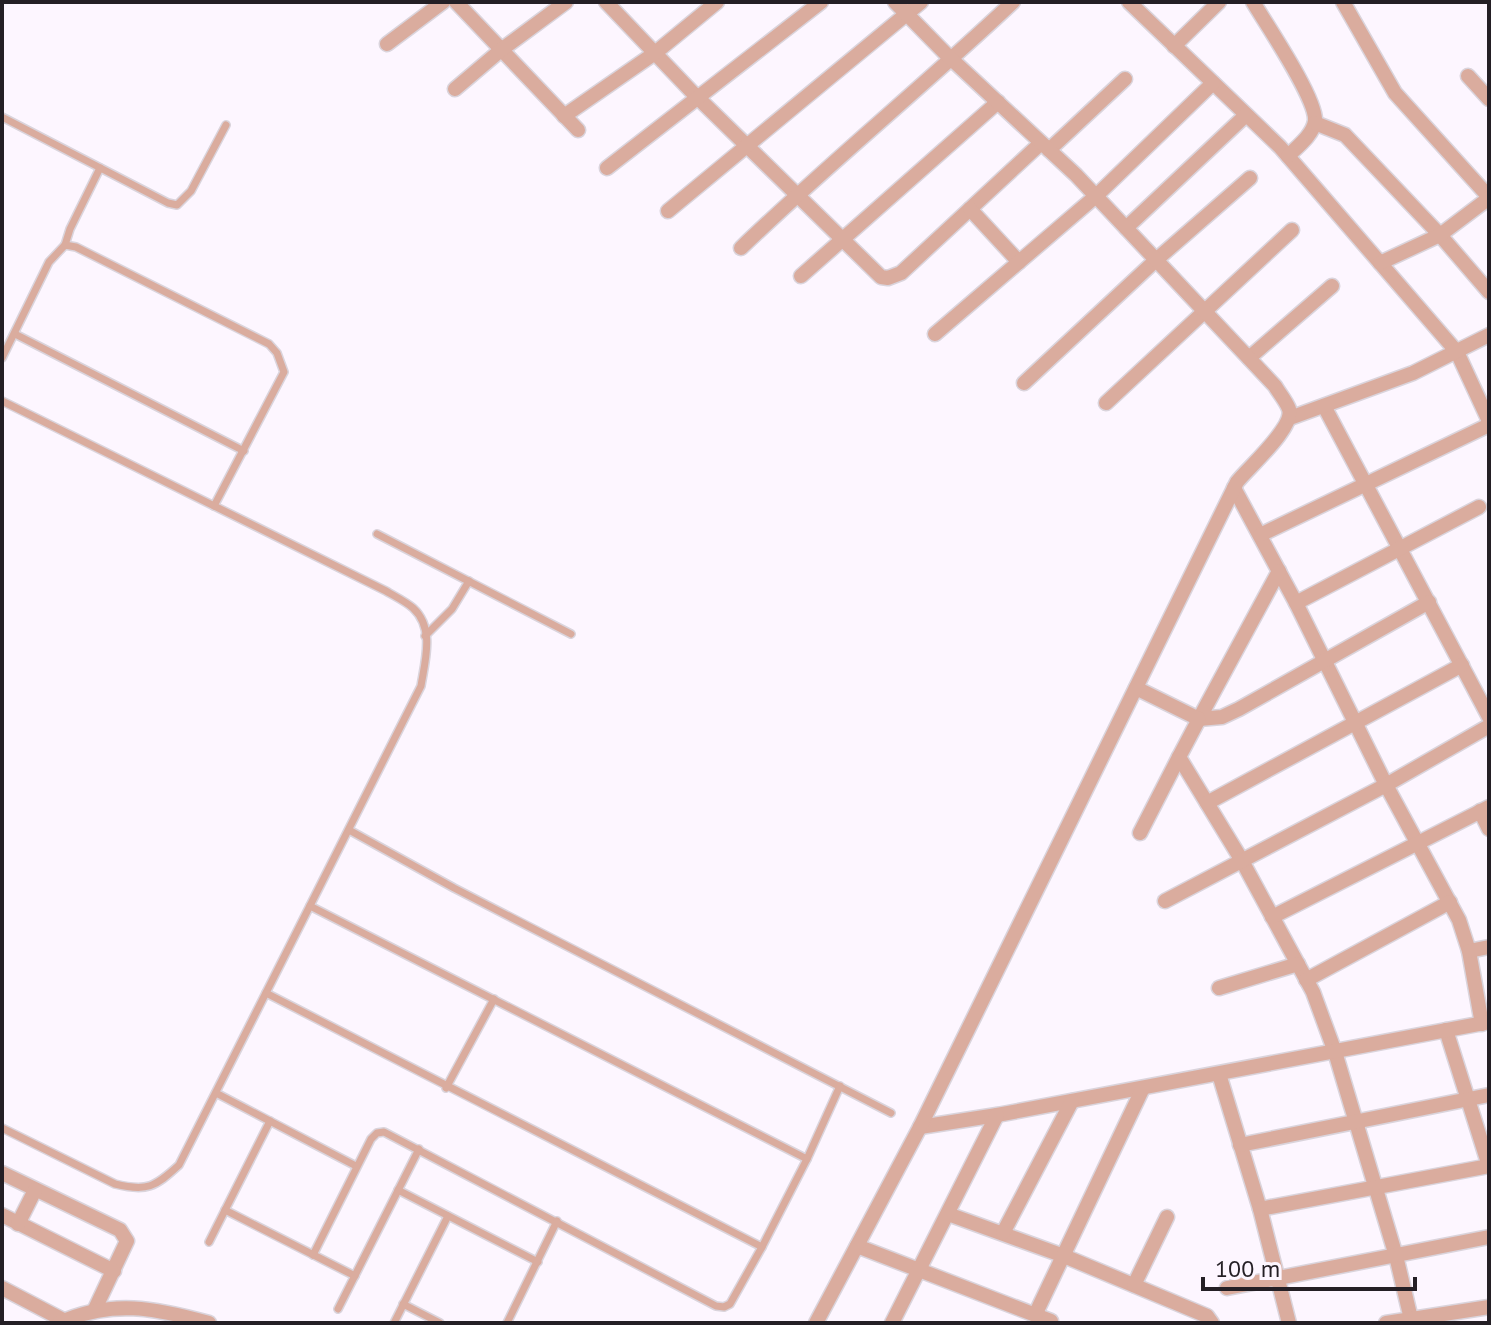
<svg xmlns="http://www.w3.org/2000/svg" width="1491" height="1325" font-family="'PT Sans',sans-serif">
  <rect width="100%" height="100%" fill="#fdf6ff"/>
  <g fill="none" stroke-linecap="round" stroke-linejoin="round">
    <defs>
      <g id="lane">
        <polyline points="2,117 168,203 177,205 191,191 226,125"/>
        <polyline points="65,245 70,229 100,168"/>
        <polyline points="15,334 244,451"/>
        <polyline points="2,358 49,262 65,245 76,247 269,344 277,353 284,372 214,506"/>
        <path d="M2 401 386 591C394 596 405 601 413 608 435 628 425 661 421 686L179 1165C155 1187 147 1192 115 1184L2 1128"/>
        <polyline points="377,534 571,634"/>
        <polyline points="425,636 452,609 469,581"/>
        <polyline points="349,830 454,888 891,1113"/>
        <polyline points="266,993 762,1247 807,1159 310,906"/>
        <polyline points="446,1088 494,999"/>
        <polyline points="216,1093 356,1166"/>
        <polyline points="807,1159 840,1086"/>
        <polyline points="398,1190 538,1262"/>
        <polyline points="225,1210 355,1276"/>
        <polyline points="209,1242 270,1121"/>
        <polyline points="313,1255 371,1139 377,1133 384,1132 716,1306 724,1307 730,1304 762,1247"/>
        <polyline points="403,1304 440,1323"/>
        <polyline points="338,1309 419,1149"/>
        <polyline points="394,1323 448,1216"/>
        <polyline points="507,1323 557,1221"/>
      </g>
      <g id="street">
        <polyline points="456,2 578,130"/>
        <polyline points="606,2 693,93 881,277 888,278 901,273 1041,143"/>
        <polyline points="1129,2 1280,147 1457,352 1489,421"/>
        <path d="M1253 2C1266 24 1317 99 1315 121 1313 135 1297 147 1288 156"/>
        <polyline points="1343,2 1395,93 1489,197"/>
        <polyline points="387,44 443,2"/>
        <polyline points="1174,46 1219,2"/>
        <polyline points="1468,76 1489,99"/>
        <polyline points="455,89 501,50 566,2"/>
        <polyline points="564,116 655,53 717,2"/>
        <polyline points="1315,123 1345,135 1440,235 1489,292"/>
        <polyline points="1049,150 1125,79"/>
        <polyline points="607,168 821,2"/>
        <polyline points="970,209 1019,262"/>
        <polyline points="668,211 921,2"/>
        <polyline points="1126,228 1246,115"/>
        <path d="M741 248C829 163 924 86 1013 2"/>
        <polyline points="1380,263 1440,235 1489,198"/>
        <polyline points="801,276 998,102"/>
        <polyline points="935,334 1096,196 1213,83"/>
        <polyline points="1249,358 1332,286"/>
        <polyline points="1024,383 1156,260 1250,178"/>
        <polyline points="1106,403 1292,230"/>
        <polyline points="1324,406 1489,717"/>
        <polyline points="1290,418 1413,373 1489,335"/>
        <polyline points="1234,488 1296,603 1386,785 1459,920 1469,951 1482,1024"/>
        <polyline points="1260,535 1489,425"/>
        <polyline points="1279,571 1199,719 1222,717 1239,709 1429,602"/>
        <polyline points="1296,603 1479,507"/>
        <polyline points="1136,688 1199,719 1179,757 1241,859 1313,992 1335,1052 1396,1256 1412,1323"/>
        <polyline points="1207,803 1462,665"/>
        <polyline points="1480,811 1489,829"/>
        <polyline points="1140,833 1179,757"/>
        <polyline points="1165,901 1386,785 1489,726"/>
        <polyline points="1272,917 1489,807"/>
        <polyline points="1469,951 1489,947"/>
        <polyline points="1306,980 1450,902"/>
        <polyline points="1219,988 1298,964"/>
        <polyline points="1446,1030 1489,1166"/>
        <polyline points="1219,1074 1260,1209 1289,1323"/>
        <polyline points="920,1127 997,1115 1489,1022"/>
        <polyline points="1240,1145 1489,1095"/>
        <polyline points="2,1173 120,1230 127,1241 95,1309"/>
        <polyline points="1260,1209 1489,1166"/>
        <polyline points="948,1214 1064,1256 1207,1316 1212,1323"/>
        <polyline points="2,1215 114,1271"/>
        <polyline points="18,1224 35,1190"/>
        <polyline points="1003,1233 1072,1101"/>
        <polyline points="857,1246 1051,1321 1050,1323"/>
        <polyline points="1134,1285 1167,1217"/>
        <polyline points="2,1288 69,1323"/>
        <polyline points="1227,1288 1489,1237"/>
        <polyline points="1035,1315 1143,1088"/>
        <path d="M59 1323C111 1299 156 1308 209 1323"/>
        <path d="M816 1323 920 1127 1237 482C1249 467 1295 427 1289 409 1286 401 1279 393 1275 386L1076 175 946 54 895 2"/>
        <polyline points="892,1323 997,1115"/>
        <polyline points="1386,1323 1489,1307"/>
      </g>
    </defs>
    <!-- lane casing -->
    <use href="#lane" stroke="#dad4dc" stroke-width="10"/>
    <!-- street casing -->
    <use href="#street" stroke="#dad4dc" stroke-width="17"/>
    <!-- lane -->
    <use href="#lane" stroke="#daac9e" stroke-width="7"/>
    <!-- street -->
    <use href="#street" stroke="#daac9e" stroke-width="14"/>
  </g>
  <!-- border -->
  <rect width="1491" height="1325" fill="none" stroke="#241f25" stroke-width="8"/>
  <!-- scale -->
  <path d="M1203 1277v12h212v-12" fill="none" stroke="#241f25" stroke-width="4"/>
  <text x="1215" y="1277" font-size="24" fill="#241f25" stroke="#fdf6ff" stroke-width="6" paint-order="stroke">100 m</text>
</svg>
